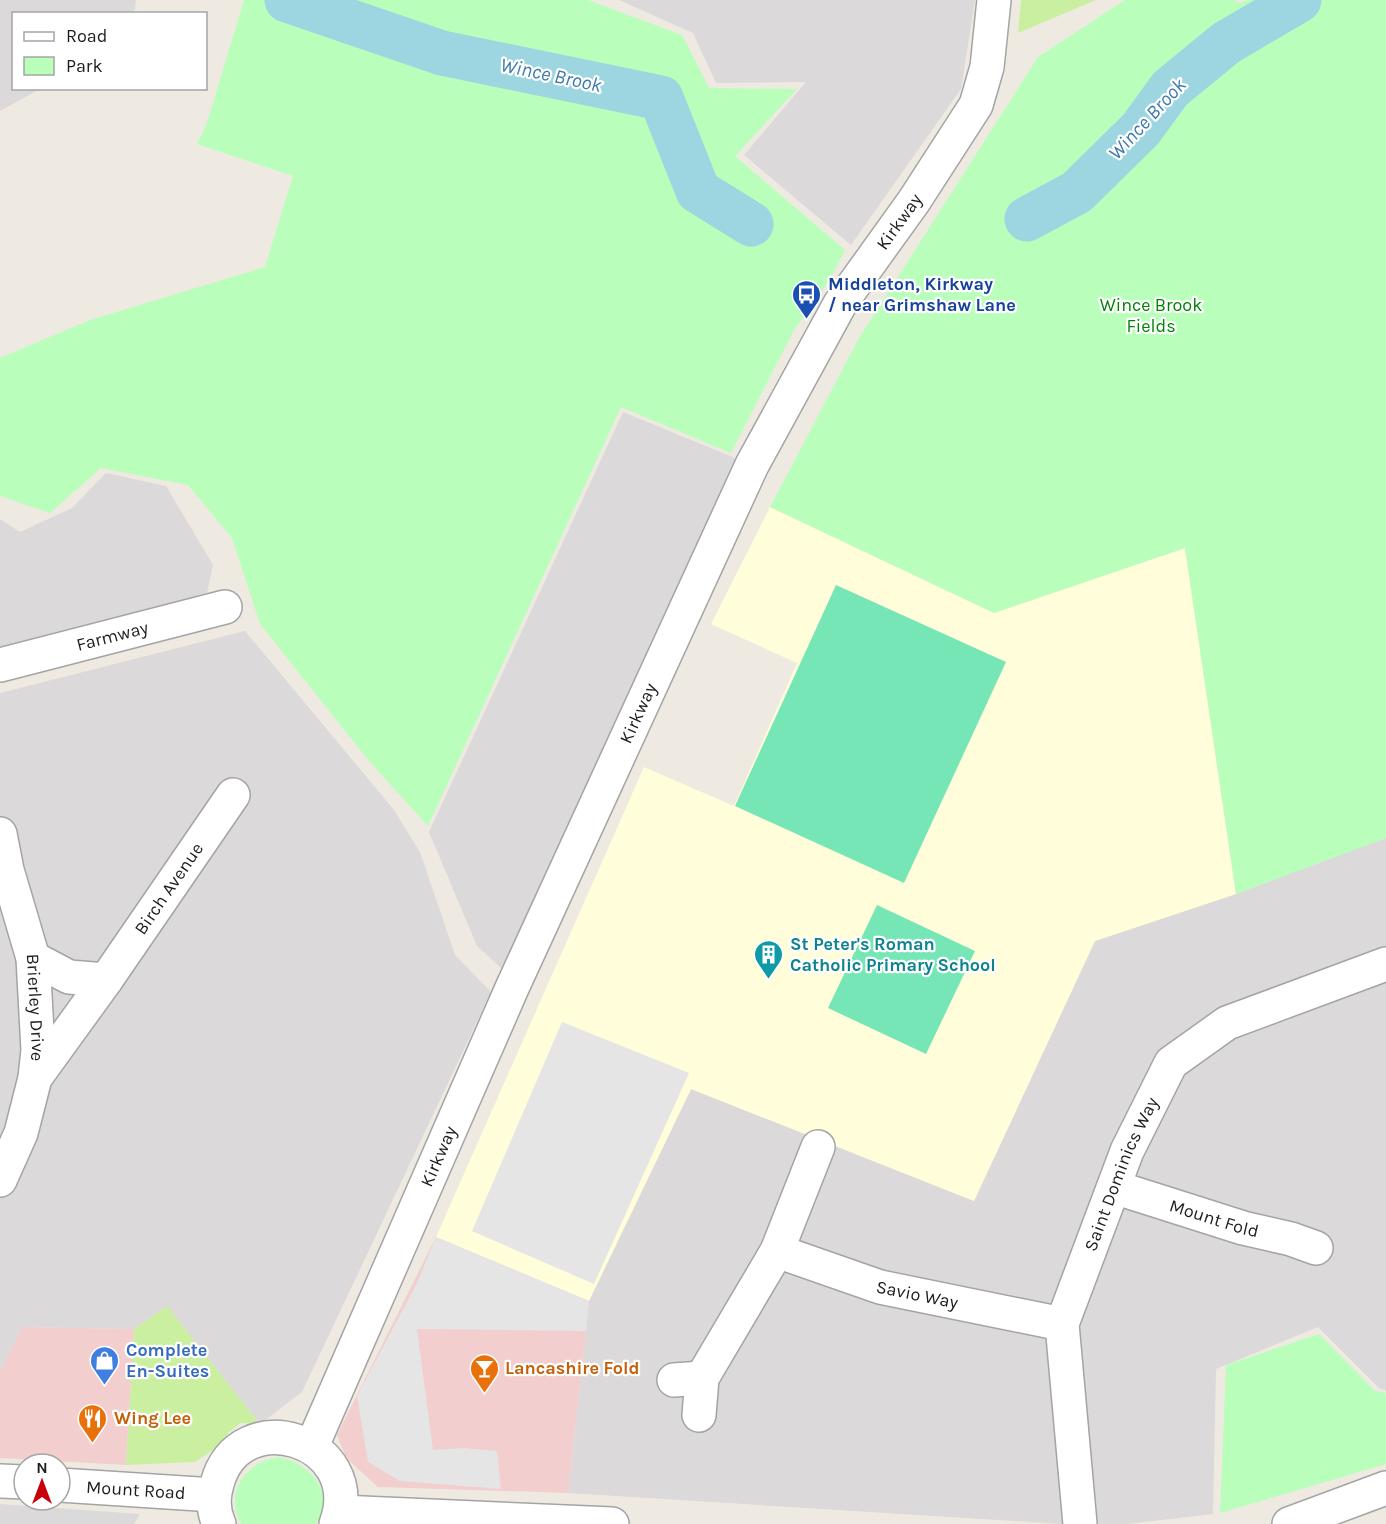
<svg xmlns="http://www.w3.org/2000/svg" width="1386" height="1524" font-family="Karla,sans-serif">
  <rect width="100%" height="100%" fill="#efeae1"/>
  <!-- residential -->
  <g fill="#dbd9d9">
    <polygon points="0,0 136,0 135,9 131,13 14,14 14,88 40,89 0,111"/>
    <polygon points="619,0 975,0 961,89 851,245 744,155 806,82 716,83 693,33"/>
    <polygon points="623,412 752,465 511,977 477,946 429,832"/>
    <polygon points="106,473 166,486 213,565 207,593 0,650 0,519 20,532 72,508"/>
    <polygon points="245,631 394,810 420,852 455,955 491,992 302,1392 260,1424 167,1306 134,1329 22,1327 0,1372 0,693"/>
    <polygon points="1386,838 1386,1390 1380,1389 1318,1327 1216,1369 1213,1514 1127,1524 1062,1524 568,1493 589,1301 691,1089 974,1201 1095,941 1236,894"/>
    <polygon points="0,1504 140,1514 134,1524 0,1524"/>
  </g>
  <!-- commercial -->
  <g fill="#f2cece">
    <polygon points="436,1237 589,1301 568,1493 378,1487 346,1458 337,1435"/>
    <polygon points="22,1327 134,1329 126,1465 0,1458 0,1372"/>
  </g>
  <!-- education -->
  <polygon fill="#fffdda" points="770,507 994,613 1185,548 1236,894 1095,941 974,1201 691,1089 589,1301 436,1237 644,767 734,806 797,663 711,624"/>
  <!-- grass -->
  <g fill="#cbefa1">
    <polygon points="1021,0 1096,0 1018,33"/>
    <polygon points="167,1306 260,1424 241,1423 229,1432 216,1448 195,1462 126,1465 134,1329"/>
  </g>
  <!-- park -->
  <g fill="#b9febb">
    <polygon points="244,0 588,0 682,35 709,88 797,89 735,156 845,250 830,279 794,330 731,453 621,407 428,826 369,761 260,624 232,538 188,485 101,468 50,513 0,496 0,358 90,320 265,267 293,176 197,144 207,123"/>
    <polygon points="1125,0 1233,0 1239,3 1249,0 1386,0 1386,838 1236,894 1185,548 994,613 770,507 859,338 1038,57"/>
    <polygon points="1319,1334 1375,1391 1386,1393 1386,1464 1220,1513 1226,1365"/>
    <path d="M278 1457C308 1462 338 1492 316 1524H241C223 1493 246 1462 278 1457Z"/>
  </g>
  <!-- pitch -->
  <g fill="#77e6b6">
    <polygon points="836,585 1006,662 904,883 735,806"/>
    <polygon points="877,905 975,951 926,1054 828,1008"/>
  </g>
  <!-- parking -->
  <g fill="#e5e5e5">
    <polygon points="562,1022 689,1073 594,1284 472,1231"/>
    <polygon points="436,1237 589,1301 586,1331 417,1329 433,1450 464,1448 497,1451 501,1489 400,1481 368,1462 357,1396 417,1283"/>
  </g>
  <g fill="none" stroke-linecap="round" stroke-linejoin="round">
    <!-- river -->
    <g stroke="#9dd5e1" stroke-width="45">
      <polyline points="287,0 442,53 661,98 698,191 751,224"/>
      <polyline points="1027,219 1077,192 1141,129 1170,89 1226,43 1299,0"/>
    </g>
    <defs>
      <g id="minor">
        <path id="s1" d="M0 665 225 607"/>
        <path id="s2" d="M0 834 7 870 33 958 38 1050 35 1078 21 1133 0 1180"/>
        <polyline points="33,958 69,977 106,980"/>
        <path id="s3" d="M35 1078 106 980 233 795"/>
        <path id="s4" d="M1114 1187 1243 1228 1291 1239 1316 1248"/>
        <path id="s5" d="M777 1251 880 1287 1062 1324"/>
        <polyline points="674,1380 702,1378"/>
        <polyline points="699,1415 702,1378 777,1251 818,1147"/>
        <path id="s6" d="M312 1446 512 988 752 465 840 304 914 201 976 105 987 67 994 0"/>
        <polyline points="0,1481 24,1482"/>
        <path id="s7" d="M60 1485 214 1495"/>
        <polyline points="340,1512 612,1524"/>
        <path d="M219 1524C213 1511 213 1497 217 1484 239 1400 367 1440 336 1524"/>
        <path id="s8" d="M1080 1524 1062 1324 1127 1151 1171 1063 1227 1023 1386 964"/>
        <polyline points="1289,1524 1386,1488"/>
      </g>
    </defs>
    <!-- minor casing -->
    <use href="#minor" stroke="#a4a4a4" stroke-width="36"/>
    <!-- minor -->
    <use href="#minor" stroke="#fff" stroke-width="33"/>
  </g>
  <!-- icons -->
  <defs>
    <symbol id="bus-pin" viewBox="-11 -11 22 30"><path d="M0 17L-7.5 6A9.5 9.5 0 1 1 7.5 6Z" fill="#1a4fb4" stroke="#fff"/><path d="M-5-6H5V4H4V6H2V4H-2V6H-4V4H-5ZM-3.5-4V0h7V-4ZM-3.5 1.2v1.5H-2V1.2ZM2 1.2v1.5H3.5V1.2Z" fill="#fff"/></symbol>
    <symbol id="building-pin" viewBox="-11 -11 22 30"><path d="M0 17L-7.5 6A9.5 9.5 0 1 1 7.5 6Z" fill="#0f9aa8" stroke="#fff"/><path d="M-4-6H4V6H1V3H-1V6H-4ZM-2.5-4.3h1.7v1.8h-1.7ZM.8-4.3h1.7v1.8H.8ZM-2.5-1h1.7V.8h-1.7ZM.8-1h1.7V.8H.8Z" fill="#fff"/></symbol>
    <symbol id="shop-pin" viewBox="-11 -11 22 30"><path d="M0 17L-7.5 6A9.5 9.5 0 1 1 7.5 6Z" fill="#3f7fe0" stroke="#fff"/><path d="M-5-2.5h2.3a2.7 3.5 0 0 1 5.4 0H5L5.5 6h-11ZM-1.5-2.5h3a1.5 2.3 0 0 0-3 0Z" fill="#fff"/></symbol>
    <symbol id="bar-pin" viewBox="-11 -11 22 30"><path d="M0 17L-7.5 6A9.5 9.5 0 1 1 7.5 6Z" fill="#e8710a" stroke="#fff"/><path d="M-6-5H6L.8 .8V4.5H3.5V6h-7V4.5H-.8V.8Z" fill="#fff"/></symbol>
    <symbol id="restaurant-pin" viewBox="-11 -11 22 30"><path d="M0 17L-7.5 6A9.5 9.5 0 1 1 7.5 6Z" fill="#e8710a" stroke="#fff"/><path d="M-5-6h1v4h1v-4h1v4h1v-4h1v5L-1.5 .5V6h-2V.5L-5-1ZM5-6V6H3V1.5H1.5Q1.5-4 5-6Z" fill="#fff"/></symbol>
  </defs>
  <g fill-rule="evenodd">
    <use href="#bus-pin" x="790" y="278" width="33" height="45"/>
    <use href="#building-pin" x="752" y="938" width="33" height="45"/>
    <use href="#shop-pin" x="88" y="1344" width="33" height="45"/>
    <use href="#bar-pin" x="468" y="1352" width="33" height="45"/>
    <use href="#restaurant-pin" x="76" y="1402" width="33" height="45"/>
  </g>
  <g text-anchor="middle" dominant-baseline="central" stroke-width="4.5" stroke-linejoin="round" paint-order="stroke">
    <!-- street labels -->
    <g font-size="18" fill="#1d1d1d" stroke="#fff">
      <text stroke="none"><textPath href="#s6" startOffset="1360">Kirkway</textPath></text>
      <text stroke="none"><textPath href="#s1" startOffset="116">Farmway</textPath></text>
      <text stroke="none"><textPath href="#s6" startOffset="802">Kirkway</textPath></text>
      <text stroke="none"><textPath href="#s3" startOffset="232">Birch Avenue</textPath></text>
      <text stroke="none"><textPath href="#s2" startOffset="178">Brierley Drive</textPath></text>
      <text stroke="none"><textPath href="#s6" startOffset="316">Kirkway</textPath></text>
      <text stroke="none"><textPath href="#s8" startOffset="362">Saint Dominics Way</textPath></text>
      <text stroke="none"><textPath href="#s4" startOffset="105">Mount Fold</textPath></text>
      <text stroke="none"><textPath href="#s5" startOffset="147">Savio Way</textPath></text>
      <text stroke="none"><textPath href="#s7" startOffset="76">Mount Road</textPath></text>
    </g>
    <!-- transit labels -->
    <g font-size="18" font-weight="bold" fill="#164399" stroke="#fff" text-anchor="start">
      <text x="828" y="284">Middleton, Kirkway<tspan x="828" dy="21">/ near Grimshaw Lane</tspan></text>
    </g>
    <!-- park labels -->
    <g font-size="18" fill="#018406" stroke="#fff">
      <text x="1151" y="305">Wince Brook<tspan x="1151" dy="21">Fields</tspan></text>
    </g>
    <!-- culture labels -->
    <g font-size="18" font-weight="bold" fill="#0d838f" stroke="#fff" text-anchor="start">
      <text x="790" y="944">St Peter's Roman<tspan x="790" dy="21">Catholic Primary School</tspan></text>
    </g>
    <!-- shop labels -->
    <g font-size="18" font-weight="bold" fill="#366cbe" stroke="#fff" text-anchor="start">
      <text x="126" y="1350">Complete<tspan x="126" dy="21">En-Suites</tspan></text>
    </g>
    <!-- food labels -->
    <g font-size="18" font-weight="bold" fill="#c56008" stroke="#fff" text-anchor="start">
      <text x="505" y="1368">Lancashire Fold</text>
      <text x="114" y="1418">Wing Lee</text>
    </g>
    <!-- water labels -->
    <g font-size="20" font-style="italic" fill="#3e7aad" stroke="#fff">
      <text transform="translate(551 75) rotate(12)">Wince Brook</text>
      <text transform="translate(1147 119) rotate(-47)">Wince Brook</text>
    </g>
  </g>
  <!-- legend -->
  <rect x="12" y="12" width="195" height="78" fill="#ffffff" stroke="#a5a5a5" stroke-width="1.5"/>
  <rect x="24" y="32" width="30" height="9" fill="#ffffff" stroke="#a5a5a5" stroke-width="1.5"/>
  <text x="66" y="42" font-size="18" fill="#1d1d1d">Road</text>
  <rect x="24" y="57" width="30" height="18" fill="#b9febb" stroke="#a5a5a5" stroke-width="1.5"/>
  <text x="66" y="72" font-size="18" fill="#1d1d1d">Park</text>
  <!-- north arrow -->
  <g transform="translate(42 1482)"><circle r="28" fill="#ffffff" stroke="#a5a5a5" stroke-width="1.5"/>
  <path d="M0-4.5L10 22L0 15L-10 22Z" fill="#c9000a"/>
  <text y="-9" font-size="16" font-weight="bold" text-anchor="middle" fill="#1d1d1d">N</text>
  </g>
</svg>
